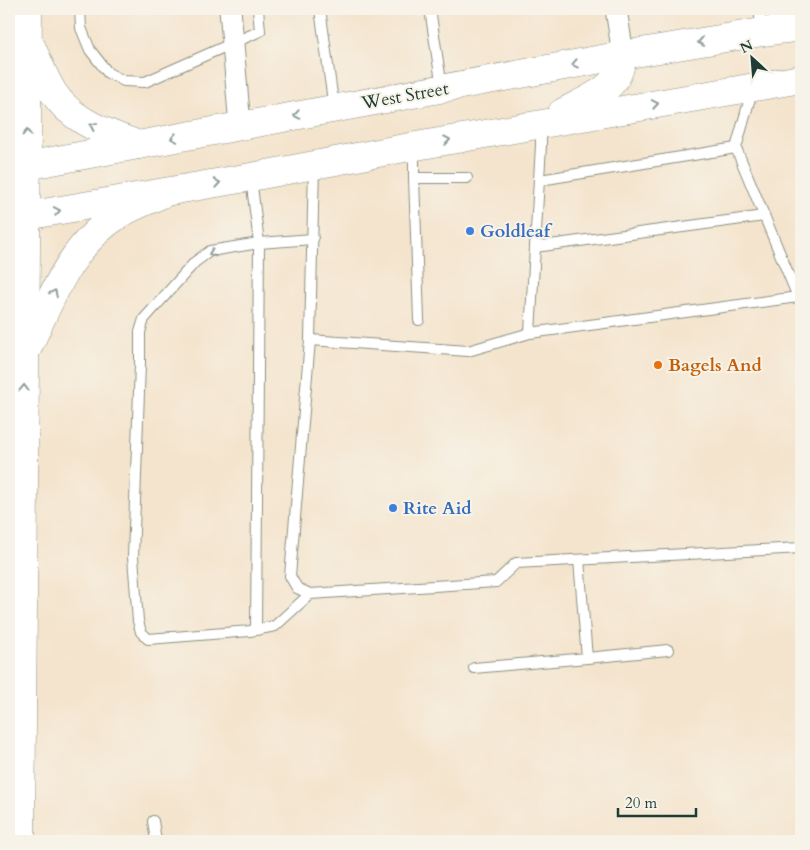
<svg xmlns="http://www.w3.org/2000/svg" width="810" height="850" font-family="Cardo,serif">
  <rect width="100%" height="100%" fill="#f7f3e8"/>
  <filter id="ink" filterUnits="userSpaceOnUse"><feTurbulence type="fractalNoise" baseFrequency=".02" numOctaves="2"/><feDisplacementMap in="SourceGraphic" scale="10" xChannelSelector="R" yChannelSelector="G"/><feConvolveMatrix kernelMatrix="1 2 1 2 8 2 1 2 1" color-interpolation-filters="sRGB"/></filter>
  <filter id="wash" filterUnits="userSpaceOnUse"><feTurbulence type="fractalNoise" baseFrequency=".0096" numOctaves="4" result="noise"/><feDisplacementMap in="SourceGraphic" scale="20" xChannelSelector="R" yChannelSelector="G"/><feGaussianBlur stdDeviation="1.12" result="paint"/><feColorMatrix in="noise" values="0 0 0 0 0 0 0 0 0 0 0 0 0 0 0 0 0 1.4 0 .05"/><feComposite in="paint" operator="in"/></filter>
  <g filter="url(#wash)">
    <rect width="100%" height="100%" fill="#f4e4cd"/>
  </g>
  <g filter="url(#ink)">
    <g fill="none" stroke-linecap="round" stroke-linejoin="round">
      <defs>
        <g id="service">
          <polyline points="80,9 81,28 90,50 108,73 124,81 145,82 260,31 258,9"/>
          <polyline points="320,9 334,108"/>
          <polyline points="430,9 442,88"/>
          <polyline points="759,9 762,30"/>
          <polyline points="414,147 414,178 419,320"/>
          <polyline points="736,148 798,297"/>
          <polyline points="314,165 310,340 468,351 530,333 798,297 801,298"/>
          <polyline points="251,178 259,243 256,630"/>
          <polyline points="414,178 467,178"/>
          <polyline points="540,180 736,148 752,91"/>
          <polyline points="535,247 764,216"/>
          <polyline points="530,333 541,145 541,125"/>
          <polyline points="310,340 290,576 297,588 310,594 496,582 516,563 801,548"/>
          <polyline points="310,594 275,626 250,631 148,639 141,632 138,621 133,557 140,364 140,332 144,319 195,262 210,251 259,243 313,239"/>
          <polyline points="587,658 668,650"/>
          <polyline points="474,668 587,658 579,560"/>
          <polyline points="153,821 156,841"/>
        </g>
        <g id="minor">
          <polyline points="230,9 240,126"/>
          <polyline points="616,9 623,55"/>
        </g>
        <g id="primary">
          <path d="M562 113C576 105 605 93 613 81 619 74 621 64 623 55"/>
          <polyline points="9,169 623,55 762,32 801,27"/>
          <polyline points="9,219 251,177 399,149 801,79"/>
        </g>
        <g id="trunk">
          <path d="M31 46C38 61 44 78 53 92 72 122 106 132 138 145"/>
          <path d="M28 347C52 297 69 247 118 215 133 206 151 199 167 192"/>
          <polyline points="21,841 28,9"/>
        </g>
      </defs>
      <!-- service casing -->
      <use href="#service" stroke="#8a9080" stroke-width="12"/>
      <!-- minor casing -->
      <use href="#minor" stroke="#8a9080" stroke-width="23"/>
      <!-- primary casing -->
      <use href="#primary" stroke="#8a9080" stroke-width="29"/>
      <!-- trunk casing -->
      <use href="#trunk" stroke="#8a9080" stroke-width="29"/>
      <!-- service -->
      <use href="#service" stroke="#fff" stroke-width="10"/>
      <!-- minor -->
      <use href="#minor" stroke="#fff" stroke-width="21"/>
      <!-- primary -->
      <use href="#primary" stroke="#fff" stroke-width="28"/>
      <!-- trunk -->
      <use href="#trunk" stroke="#fff" stroke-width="28"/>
    </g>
    <!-- one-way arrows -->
    <defs><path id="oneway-chevron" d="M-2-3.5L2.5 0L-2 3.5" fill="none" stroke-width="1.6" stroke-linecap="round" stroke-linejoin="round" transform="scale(1.25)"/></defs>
    <g stroke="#8f9e9a">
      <use href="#oneway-chevron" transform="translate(701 42) rotate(170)"/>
      <use href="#oneway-chevron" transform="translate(575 64) rotate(169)"/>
      <use href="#oneway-chevron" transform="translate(655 104) rotate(-10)"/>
      <use href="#oneway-chevron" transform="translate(297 115) rotate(169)"/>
      <use href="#oneway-chevron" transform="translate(93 126) rotate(-156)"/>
      <use href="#oneway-chevron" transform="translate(27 133) rotate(-89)"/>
      <use href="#oneway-chevron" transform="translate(174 138) rotate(169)"/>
      <use href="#oneway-chevron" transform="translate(447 140) rotate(-10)"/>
      <use href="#oneway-chevron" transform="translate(217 183) rotate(-10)"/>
      <use href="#oneway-chevron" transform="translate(57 211) rotate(-10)"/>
      <use href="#oneway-chevron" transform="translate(212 253) rotate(159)"/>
      <use href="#oneway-chevron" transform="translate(54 293) rotate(-64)"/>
      <use href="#oneway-chevron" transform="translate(24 388) rotate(-89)"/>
    </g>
  </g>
  <!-- markers -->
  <g fill="#3f7fe0" stroke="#f7f3e8" stroke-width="2">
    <circle cx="470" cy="231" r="5"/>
    <circle cx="393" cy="508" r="5"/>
  </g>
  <circle fill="#e8710a" stroke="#f7f3e8" stroke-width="2" cx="658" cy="365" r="5"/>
  <g text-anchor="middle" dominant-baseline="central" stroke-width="4" stroke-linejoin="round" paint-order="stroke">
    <!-- street labels -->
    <g font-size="18" fill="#1f3d34" stroke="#f7f3e8">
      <text transform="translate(405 96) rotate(-10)">West Street</text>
    </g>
    <!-- shop labels -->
    <g font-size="18" font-weight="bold" fill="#366cbe" stroke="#f7f3e8" text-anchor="start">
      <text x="480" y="231">Goldleaf</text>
      <text x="403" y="508">Rite Aid</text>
    </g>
    <!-- food labels -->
    <g font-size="18" font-weight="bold" fill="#c56008" stroke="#f7f3e8" text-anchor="start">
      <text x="668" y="365">Bagels And</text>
    </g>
  </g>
  <!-- margin -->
  <rect width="810" height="850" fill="none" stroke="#f7f3e8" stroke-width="30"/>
  <!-- north arrow -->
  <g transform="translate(752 58) rotate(334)" stroke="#f7f3e8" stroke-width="4" paint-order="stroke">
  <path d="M0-4L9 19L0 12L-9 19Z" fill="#1f3d34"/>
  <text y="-8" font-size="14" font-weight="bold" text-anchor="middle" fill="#1f3d34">N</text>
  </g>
  <!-- scale -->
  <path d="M618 808v8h78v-8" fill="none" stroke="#1f3d34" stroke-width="2.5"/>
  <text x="625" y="808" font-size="15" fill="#1f3d34" stroke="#f7f3e8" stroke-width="4" paint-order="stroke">20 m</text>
</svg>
